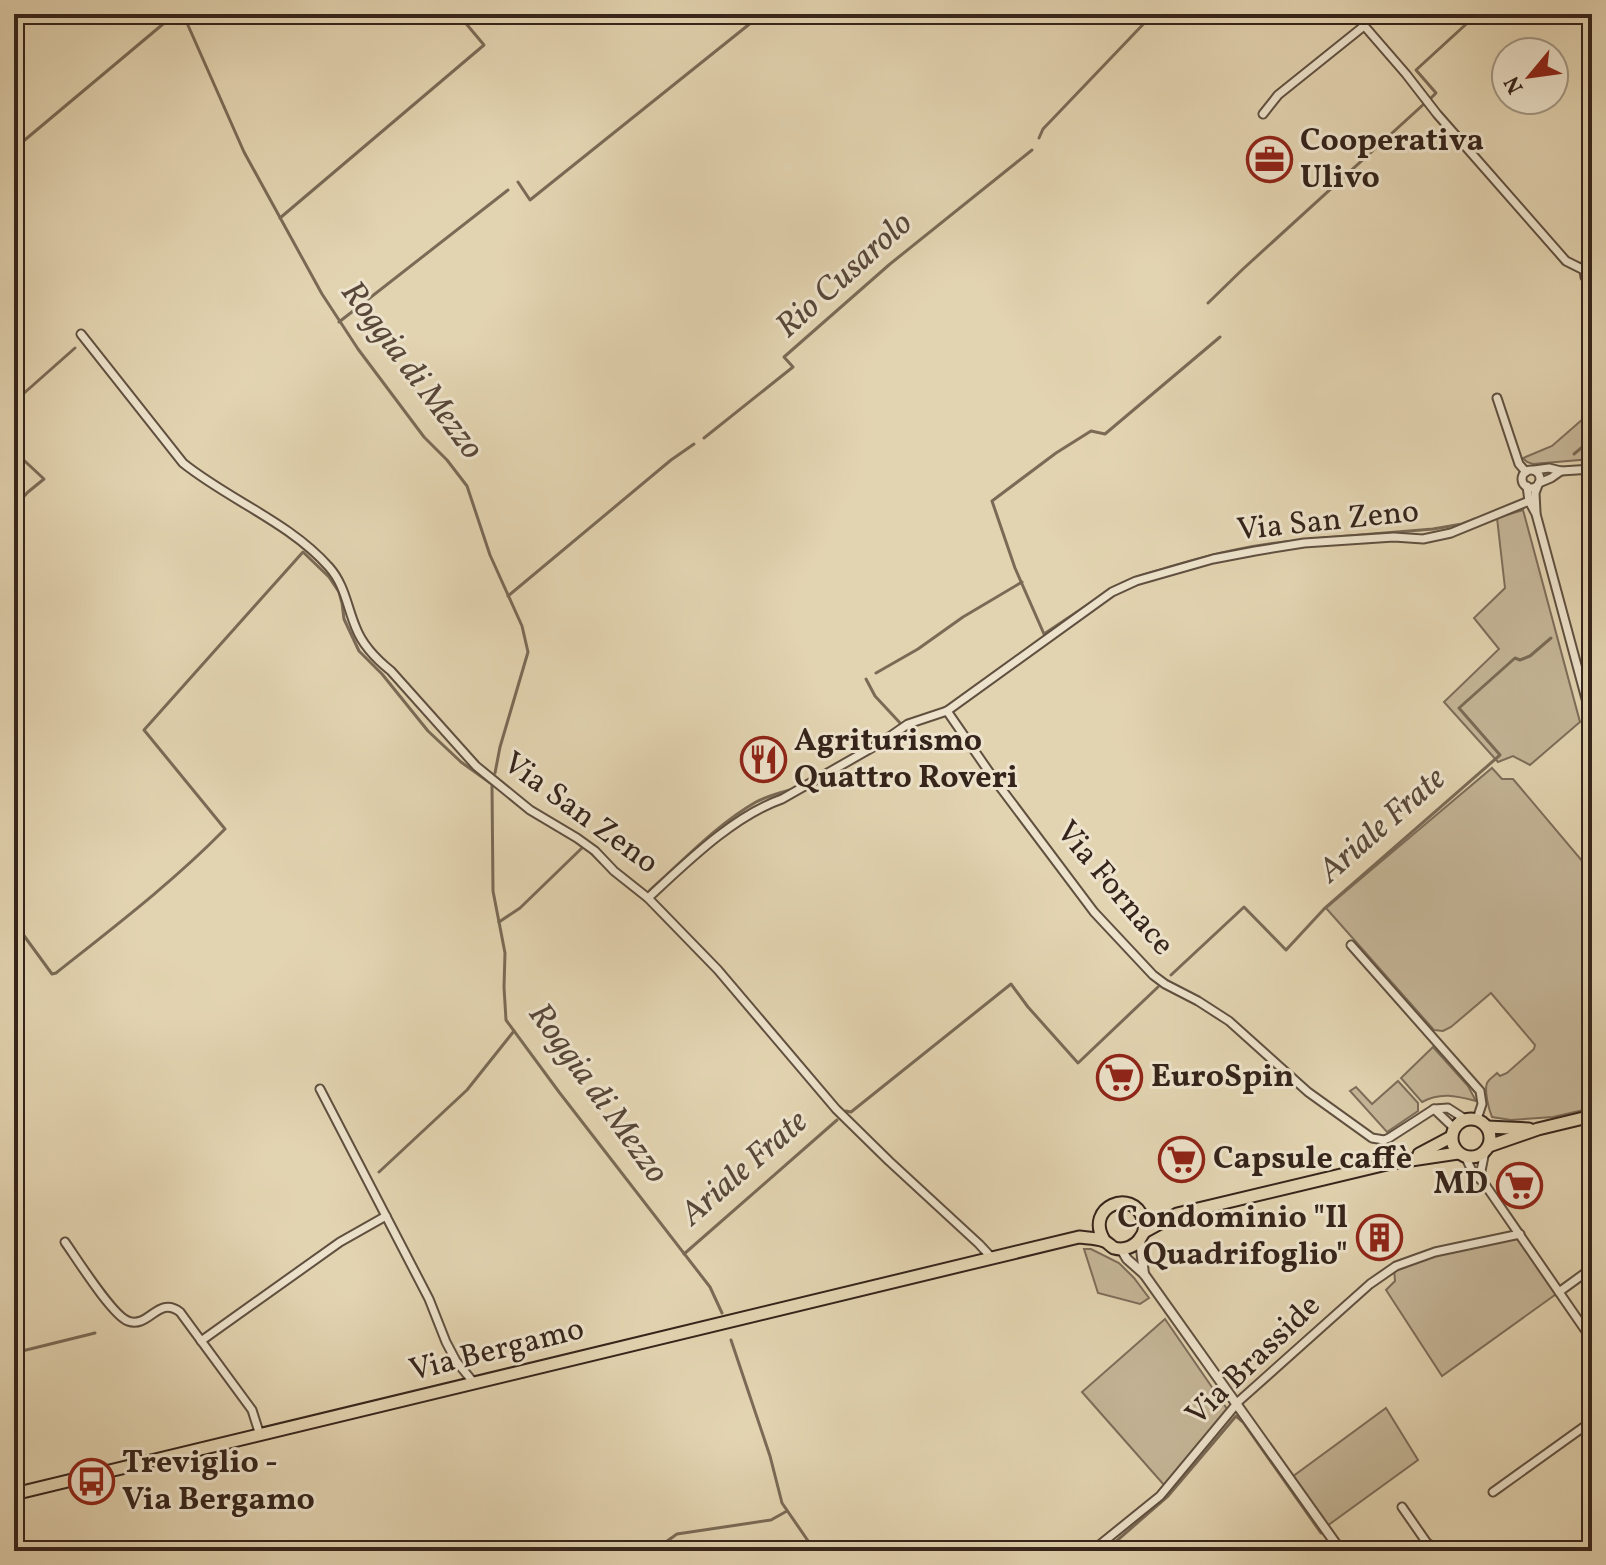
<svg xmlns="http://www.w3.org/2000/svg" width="1606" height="1565" font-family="Vollkorn,serif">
  <rect width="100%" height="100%" fill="#e3d4b1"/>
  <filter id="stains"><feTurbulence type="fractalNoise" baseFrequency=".0025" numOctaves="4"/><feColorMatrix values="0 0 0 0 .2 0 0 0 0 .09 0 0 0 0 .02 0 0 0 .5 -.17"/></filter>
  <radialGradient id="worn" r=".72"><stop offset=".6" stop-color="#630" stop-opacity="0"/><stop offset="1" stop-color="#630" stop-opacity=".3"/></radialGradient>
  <!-- green -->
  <g fill="#c5b698" stroke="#7d6d5a" stroke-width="2">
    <polygon points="1592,411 1591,459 1533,464 1527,462 1523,458 1552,446"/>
    <polygon points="1523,510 1580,722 1530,765 1513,756 1498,762 1444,702 1499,649 1474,618 1505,588 1497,518"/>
    <path d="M1492 768 1502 779H1513L1588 868 1592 866V1108L1553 1117 1511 1120 1492 1117C1489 1110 1484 1091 1487 1083 1489 1079 1494 1076 1497 1073L1500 1076 1507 1073 1534 1049 1535 1045 1491 993 1451 1027 1443 1031 1434 1030 1326 908Z"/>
    <path d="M1433 1047 1468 1086 1476 1101C1456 1096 1441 1092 1422 1102L1401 1078Z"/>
    <polygon points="1398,1081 1418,1103 1418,1111 1387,1132 1350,1091 1356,1087 1372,1104"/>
    <polygon points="1520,1234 1559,1292 1442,1376 1386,1290 1395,1281 1394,1268 1434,1252"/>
    <polygon points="1084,1249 1091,1249 1119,1263 1134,1278 1149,1298 1140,1304 1098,1293"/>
    <polygon points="1165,1319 1227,1409 1194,1451 1164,1485 1082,1392"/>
    <polygon points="1386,1408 1418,1460 1327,1526 1292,1477"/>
  </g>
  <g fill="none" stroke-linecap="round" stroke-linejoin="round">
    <!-- stream -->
    <g stroke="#7a6a56" stroke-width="3">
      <polyline points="183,14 244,152 322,294 358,349 424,437 447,460 467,486 490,555 522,626 528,652 500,747 495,773"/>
      <polyline points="14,26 31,14"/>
      <polyline points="1431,98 1436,93 1416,70 1475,16 1474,14"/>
      <polyline points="1039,138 1043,129 1153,14"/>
      <polyline points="14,149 175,14"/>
      <polyline points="518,182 530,200 762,14"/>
      <polyline points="280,218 484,45 458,14"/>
      <polyline points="1208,303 1243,269 1425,103"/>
      <polyline points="339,322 508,190"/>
      <polyline points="14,402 75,348"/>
      <polyline points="704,438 793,367 784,357 890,264 1032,150"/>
      <polyline points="14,451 44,479 28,492 14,507"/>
      <polyline points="1574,454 1592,439"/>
      <polyline points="1312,539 1433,529 1462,524 1475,519"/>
      <path d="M1112 589C1130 577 1149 574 1170 567 1217 553 1255 544 1305 540"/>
      <polyline points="508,596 671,460 694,444"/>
      <polyline points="1092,602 1044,634 1015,568 992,501 1056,453 1091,431 1105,434 1220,337"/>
      <polyline points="876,673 918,649 963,617 1022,582"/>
      <polyline points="866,679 875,696 901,724 899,726"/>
      <polyline points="492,786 493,891 505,953 504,987 506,1020 559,1092 710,1287 722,1313"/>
      <path d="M650 890C684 860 716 825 756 802 769 795 783 792 797 788"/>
      <path d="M14 922 52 974 56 973C114 927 173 882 225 829L144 730 303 552 329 577 339 592 342 603 344 619 359 651 382 674 428 731 461 762 493 785"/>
      <polyline points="499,922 520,908 584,846 600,862"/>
      <polyline points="1171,975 1244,907 1286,950 1324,909 1500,755 1459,708 1515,658 1520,660 1530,656 1551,638"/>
      <polyline points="846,1111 851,1112 1011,984 1028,1007 1078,1063 1158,987"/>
      <polyline points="379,1172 467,1090 514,1031"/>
      <polyline points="684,1254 837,1120"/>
      <polyline points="731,1340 770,1456 782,1503 815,1551"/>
      <polyline points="14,1353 95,1333"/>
      <polyline points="653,1551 677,1534 771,1520 787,1511"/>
      <polyline points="1105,1551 1168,1496 1236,1416 1243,1422 1321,1533"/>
    </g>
    <defs>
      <g id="minor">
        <polyline points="1354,14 1406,74 1437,114 1566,261 1584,270 1585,277 1592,284"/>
        <polyline points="1263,114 1278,95 1364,26"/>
        <polyline points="1584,270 1586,263 1592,256"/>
        <path d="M81 334 183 463C229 500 289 522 329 567 345 585 347 607 356 628 363 646 376 659 391 671L476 766 530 810 577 838 595 851 614 871 648 898C686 863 733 816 782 799L882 742 908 724 947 711 1112 592 1136 581 1213 559 1255 551 1304 543 1394 537 1423 539 1451 533 1529 501"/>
        <polyline points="1497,398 1519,464 1526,472"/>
        <polyline points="1534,470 1549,468 1561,471 1592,469"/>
        <circle cx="1531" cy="479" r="9"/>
        <polyline points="1539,483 1551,478 1561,471"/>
        <polyline points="1527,486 1529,501 1536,514 1592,721"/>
        <polyline points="1536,512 1535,493 1538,485"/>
        <polyline points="947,711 994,779 1094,912 1153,975 1165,984 1198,1001 1229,1021 1308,1092 1372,1138 1384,1140 1389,1138 1434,1109 1448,1108 1465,1119"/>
        <polyline points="648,898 718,970 836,1109 889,1161 979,1244 992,1258"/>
        <polyline points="1351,945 1480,1091 1482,1104 1477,1119"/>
        <polyline points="320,1089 429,1299 446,1342 456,1361 474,1383"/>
        <polyline points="1434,1109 1454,1128"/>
        <polyline points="1465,1156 1473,1173 1484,1183 1592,1340"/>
        <polyline points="1483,1181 1481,1171 1485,1151"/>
        <path d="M65 1242C77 1259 112 1315 128 1321 149 1329 158 1295 180 1312L252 1410 260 1435"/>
        <polyline points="1559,1292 1592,1268"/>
        <polyline points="201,1341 340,1242 386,1216"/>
        <polyline points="1493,1492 1592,1421"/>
        <polyline points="1402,1507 1427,1543 1441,1551"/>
        <polyline points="1092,1551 1160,1496 1239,1401 1370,1284 1396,1266 1435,1252 1520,1234"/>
      </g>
      <g id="tertiary">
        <polyline points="1140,1240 1144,1274"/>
        <polyline points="1121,1249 1127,1259 1144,1274 1341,1551"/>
      </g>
      <g id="primary">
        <circle cx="1471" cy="1138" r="19"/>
        <polyline points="1487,1127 1529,1129"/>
        <polyline points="1489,1146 1538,1129 1592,1116"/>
        <polyline points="1419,1154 1451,1137"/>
        <polyline points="1144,1232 1177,1214 1391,1163 1458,1153"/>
        <path d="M14 1494 1079 1237C1086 1238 1098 1238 1104 1241 1108 1242 1110 1246 1114 1248 1125 1251 1136 1246 1141 1237 1145 1232 1145 1225 1143 1219 1133 1187 1084 1207 1104 1240"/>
      </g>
    </defs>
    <!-- minor casing -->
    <use href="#minor" stroke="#605040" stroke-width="11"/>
    <!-- tertiary casing -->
    <use href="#tertiary" stroke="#605040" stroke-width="12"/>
    <!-- primary casing -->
    <use href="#primary" stroke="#35241b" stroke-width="15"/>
    <!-- minor -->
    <use href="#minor" stroke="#ede3cc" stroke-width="7"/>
    <!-- tertiary -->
    <use href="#tertiary" stroke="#ede3cc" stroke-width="8"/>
    <!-- primary -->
    <use href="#primary" stroke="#e3d4b1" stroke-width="11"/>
  </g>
  <!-- icons -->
  <defs>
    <symbol id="office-ring" viewBox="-11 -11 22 22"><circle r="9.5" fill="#ede3cc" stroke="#8f2418" stroke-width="1.5"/><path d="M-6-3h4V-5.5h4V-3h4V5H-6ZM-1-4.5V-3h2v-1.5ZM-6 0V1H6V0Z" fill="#8f2418"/></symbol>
    <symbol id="restaurant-ring" viewBox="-11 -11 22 22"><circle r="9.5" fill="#ede3cc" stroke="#8f2418" stroke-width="1.5"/><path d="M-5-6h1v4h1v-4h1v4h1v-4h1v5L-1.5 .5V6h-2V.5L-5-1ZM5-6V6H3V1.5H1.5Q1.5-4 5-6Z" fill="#8f2418"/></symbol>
    <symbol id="supermarket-ring" viewBox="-11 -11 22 22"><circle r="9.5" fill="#ede3cc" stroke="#8f2418" stroke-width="1.5"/><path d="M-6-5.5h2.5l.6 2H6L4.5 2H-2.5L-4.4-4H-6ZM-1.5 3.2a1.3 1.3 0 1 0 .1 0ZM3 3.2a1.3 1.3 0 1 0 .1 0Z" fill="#8f2418"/></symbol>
    <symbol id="building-ring" viewBox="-11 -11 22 22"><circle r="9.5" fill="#ede3cc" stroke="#8f2418" stroke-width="1.5"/><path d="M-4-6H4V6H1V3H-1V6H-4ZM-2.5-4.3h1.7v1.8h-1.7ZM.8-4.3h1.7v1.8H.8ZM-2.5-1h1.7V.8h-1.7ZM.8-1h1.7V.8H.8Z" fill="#8f2418"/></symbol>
    <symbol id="bus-ring" viewBox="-11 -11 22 22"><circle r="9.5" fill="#ede3cc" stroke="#8f2418" stroke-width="1.5"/><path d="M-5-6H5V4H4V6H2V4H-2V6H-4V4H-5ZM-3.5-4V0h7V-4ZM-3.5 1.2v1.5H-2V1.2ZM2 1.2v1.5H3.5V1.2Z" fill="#8f2418"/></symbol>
  </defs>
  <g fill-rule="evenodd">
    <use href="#office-ring" x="1244" y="134" width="51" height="51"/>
    <use href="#restaurant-ring" x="738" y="734" width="51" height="51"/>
    <use href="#supermarket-ring" x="1094" y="1052" width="51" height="51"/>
    <use href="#supermarket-ring" x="1156" y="1134" width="51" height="51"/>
    <use href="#supermarket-ring" x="1494" y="1160" width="51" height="51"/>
    <use href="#building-ring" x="1354" y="1212" width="51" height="51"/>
    <use href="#bus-ring" x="66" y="1456" width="51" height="51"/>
  </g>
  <g text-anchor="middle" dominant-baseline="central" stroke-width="6" stroke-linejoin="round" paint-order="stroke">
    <!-- poi labels -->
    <g font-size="32" font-weight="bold" fill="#35241b" stroke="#ede3cc" text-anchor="start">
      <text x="1300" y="142">Cooperativa<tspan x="1300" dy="37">Ulivo</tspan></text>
      <text x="794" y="742">Agriturismo<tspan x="794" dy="37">Quattro Roveri</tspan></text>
      <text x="1151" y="1078">EuroSpin</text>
      <text x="1213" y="1160">Capsule caffè</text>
      <text x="1488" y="1185" text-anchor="end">MD</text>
      <text x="1348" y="1219" text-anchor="end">Condominio "Il<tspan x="1348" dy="37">Quadrifoglio"</tspan></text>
      <text x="122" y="1464">Treviglio -<tspan x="122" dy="37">Via Bergamo</tspan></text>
    </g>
    <!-- street labels -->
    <g font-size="32" fill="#35241b" stroke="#ede3cc">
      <text transform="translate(1328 522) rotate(-6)">Via San Zeno</text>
      <text transform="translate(580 814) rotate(36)">Via San Zeno</text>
      <text transform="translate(1114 889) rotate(50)">Via Fornace</text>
      <text transform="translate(497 1351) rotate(-14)">Via Bergamo</text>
      <text transform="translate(1254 1361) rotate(-44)">Via Brasside</text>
    </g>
    <!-- water labels -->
    <g font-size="34" font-style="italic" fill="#584739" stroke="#ede3cc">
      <text transform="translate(845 276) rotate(-42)">Rio Cusarolo</text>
      <text transform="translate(411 371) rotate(53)">Roggia di Mezzo</text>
      <text transform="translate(1383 826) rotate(-41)">Ariale Frate</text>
      <text transform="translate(597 1094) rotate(54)">Roggia di Mezzo</text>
      <text transform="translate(745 1169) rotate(-41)">Ariale Frate</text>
    </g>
  </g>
  <!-- margin -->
  <rect width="1606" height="1565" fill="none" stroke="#e3d4b1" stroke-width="48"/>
  <rect x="16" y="16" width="1574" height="1533" fill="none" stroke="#35241b" stroke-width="4"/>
  <rect x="24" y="24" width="1558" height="1517" fill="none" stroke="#35241b" stroke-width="2"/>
  <!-- north arrow -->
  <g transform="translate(1530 76) rotate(241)"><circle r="38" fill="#ede3cc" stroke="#a39785" stroke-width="2"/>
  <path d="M0-6L14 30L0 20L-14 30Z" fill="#8f2418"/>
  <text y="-12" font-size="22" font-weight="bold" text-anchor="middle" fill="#35241b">N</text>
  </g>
  <rect width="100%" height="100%" filter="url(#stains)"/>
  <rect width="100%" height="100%" fill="url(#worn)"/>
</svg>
